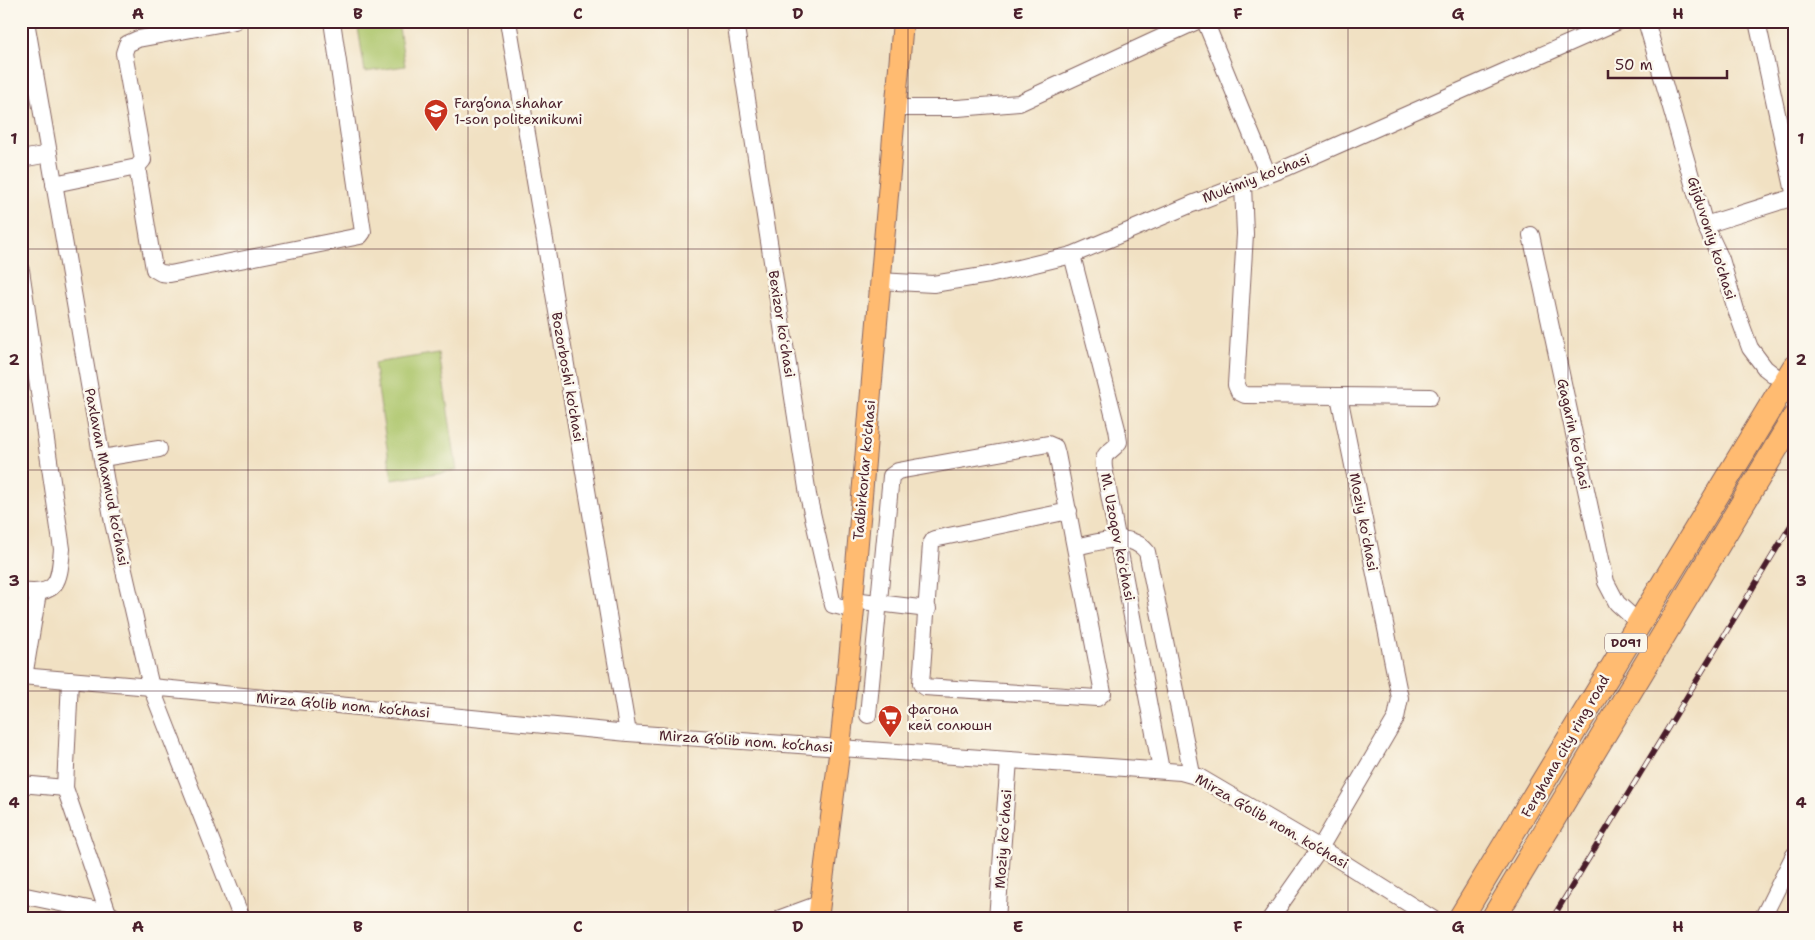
<svg xmlns="http://www.w3.org/2000/svg" width="1815" height="940" font-family="'Shantell Sans',sans-serif">
  <rect width="100%" height="100%" fill="#fbf7ec"/>
  <filter id="ink" filterUnits="userSpaceOnUse"><feTurbulence type="fractalNoise" baseFrequency=".02" numOctaves="2"/><feDisplacementMap in="SourceGraphic" scale="10" xChannelSelector="R" yChannelSelector="G"/><feConvolveMatrix kernelMatrix="1 2 1 2 8 2 1 2 1" color-interpolation-filters="sRGB"/></filter>
  <filter id="wash" filterUnits="userSpaceOnUse"><feTurbulence type="fractalNoise" baseFrequency=".0096" numOctaves="4" result="noise"/><feDisplacementMap in="SourceGraphic" scale="20" xChannelSelector="R" yChannelSelector="G"/><feGaussianBlur stdDeviation="1.12" result="paint"/><feColorMatrix in="noise" values="0 0 0 0 0 0 0 0 0 0 0 0 0 0 0 0 0 1.4 0 .05"/><feComposite in="paint" operator="in"/></filter>
  <g filter="url(#wash)">
    <rect width="100%" height="100%" fill="#f1e1c3"/>
    <!-- green -->
    <g fill="#adc66c" stroke="#7c724c">
      <polygon points="357,21 398,21 405,66 365,72"/>
      <polygon points="439,353 457,470 392,480 374,363"/>
    </g>
  </g>
  <g filter="url(#ink)">
    <g fill="none" stroke-linecap="round" stroke-linejoin="round">
      <defs>
        <g id="minor">
          <polyline points="26,21 113,523 151,687 242,919"/>
          <polyline points="508,21 628,733"/>
          <polyline points="735,21 808,495 833,605 854,610"/>
          <polyline points="1205,21 1268,175"/>
          <polyline points="1646,21 1705,225 1721,259 1736,310 1750,348 1765,368 1784,383"/>
          <polyline points="1757,21 1794,192"/>
          <polyline points="895,108 958,108 1019,103 1197,21"/>
          <polyline points="21,159 49,154"/>
          <polyline points="137,167 154,269 161,273 170,274 360,236 363,232 332,21"/>
          <polyline points="54,184 137,167 143,160 124,53 127,44 138,39 235,21"/>
          <polyline points="1243,185 1245,234 1236,385 1239,392 1245,395 1339,396 1400,698 1396,718 1320,848 1270,919"/>
          <polyline points="1705,225 1794,197"/>
          <polyline points="1531,235 1606,582 1617,603 1638,622"/>
          <path d="M1072 255 1117 429 1119 442C1110 455 1102 450 1104 468L1161 770"/>
          <path d="M21 270 62 549C59 581 59 596 21 591"/>
          <polyline points="879,281 933,284 989,275 1072,255 1192,204 1288,167 1619,21"/>
          <polyline points="1339,396 1430,397"/>
          <polyline points="102,458 159,449"/>
          <path d="M1076 547C1099 542 1130 530 1147 552L1192 774"/>
          <polyline points="853,600 928,609"/>
          <polyline points="21,676 151,687 628,733 1181,772 1199,777 1320,848 1433,919"/>
          <polyline points="24,677 38,593"/>
          <polyline points="70,680 65,788 108,913"/>
          <polyline points="868,715 891,476 898,471 1048,444 1055,447 1057,454 1103,693 1097,698 924,687 921,684 931,544 934,539 1069,511"/>
          <polyline points="21,784 65,788"/>
          <polyline points="21,895 108,913 118,919"/>
          <polyline points="778,919 819,904"/>
          <polyline points="997,919 1009,760"/>
          <polyline points="1762,919 1794,855"/>
        </g>
        <polyline id="major" points="818,919 840,747 854,610 853,600 903,21"/>
        <g id="highway">
          <polyline points="1460,919 1794,368"/>
          <polyline points="1493,919 1794,418"/>
        </g>
      </defs>
      <!-- minor casing -->
      <use href="#minor" stroke="#846360" stroke-width="18"/>
      <!-- major casing -->
      <use href="#major" stroke="#846360" stroke-width="22"/>
      <!-- highway casing -->
      <use href="#highway" stroke="#846360" stroke-width="26"/>
      <!-- minor -->
      <use href="#minor" stroke="#fff" stroke-width="16"/>
      <!-- major -->
      <use href="#major" stroke="#ffbb71" stroke-width="20"/>
      <!-- highway -->
      <use href="#highway" stroke="#ffbb71" stroke-width="24"/>
      <defs>
        <polyline id="rail" points="1552,919 1794,520"/>
      </defs>
      <!-- rail casing -->
      <use href="#rail" stroke="#4a1f2b" stroke-width="5.5"/>
      <!-- rail -->
      <use href="#rail" stroke="#fbf7ec" stroke-width="4" stroke-dasharray="11" stroke-linecap="butt"/>
    </g>
  </g>
  <!-- grid -->
  <path fill="none" stroke="#4a1f2b" stroke-width="1" stroke-opacity="0.55" d="M248 21V919M468 21V919M688 21V919M908 21V919M1128 21V919M1348 21V919M1568 21V919M21 249H1794M21 470H1794M21 691H1794"/>
  <!-- icons -->
  <defs>
    <symbol id="university-pin" viewBox="-11 -11 22 30"><path d="M0 17L-7.5 6A9.5 9.5 0 1 1 7.5 6Z" fill="#c8321e" stroke="#fbf7ec"/><path d="M0-5L7-2L0 1L-7-2ZM-4 1L0 2.5L4 1V4Q0 6-4 4Z" fill="#fff"/></symbol>
    <symbol id="supermarket-pin" viewBox="-11 -11 22 30"><path d="M0 17L-7.5 6A9.5 9.5 0 1 1 7.5 6Z" fill="#c8321e" stroke="#fbf7ec"/><path d="M-6-5.5h2.5l.6 2H6L4.5 2H-2.5L-4.4-4H-6ZM-1.5 3.2a1.3 1.3 0 1 0 .1 0ZM3 3.2a1.3 1.3 0 1 0 .1 0Z" fill="#fff"/></symbol>
  </defs>
  <g fill-rule="evenodd">
    <use href="#university-pin" x="422" y="97" width="28" height="38"/>
    <use href="#supermarket-pin" x="876" y="703" width="28" height="38"/>
  </g>
  <g text-anchor="middle" dominant-baseline="central" stroke-width="5" stroke-linejoin="round" paint-order="stroke">
    <!-- shield labels -->
    <rect fill="#fbf7ec" stroke="#7f6065" stroke-width="1" x="1605" y="633.5" width="42" height="19" rx="4"/>
    <g font-size="12" font-weight="bold" fill="#4a1f2b">
      <text x="1626" y="643">D091</text>
    </g>
    <!-- poi labels -->
    <g font-size="14" fill="#4a1f2b" stroke="#fbf7ec" text-anchor="start">
      <text x="454" y="103">Farg‘ona shahar<tspan x="454" dy="16">1-son politexnikumi</tspan></text>
      <text x="908" y="709">фагона<tspan x="908" dy="16">кей солюшн</tspan></text>
    </g>
    <!-- street labels -->
    <g font-size="14" fill="#4a1f2b" stroke="#fbf7ec">
      <text transform="translate(1256 178) rotate(-21)">Mukimiy ko'chasi</text>
      <text transform="translate(1712 238) rotate(72)">Gijduvoniy ko'chasi</text>
      <text transform="translate(782 324) rotate(81)">Bexizor koʻchasi</text>
      <text transform="translate(568 377) rotate(80)">Bozorboshi ko'chasi</text>
      <text transform="translate(1574 434) rotate(78)">Gagarin koʻchasi</text>
      <text transform="translate(864 470) rotate(-85)">Tadbirkorlar ko'chasi</text>
      <text transform="translate(107 477) rotate(79)">Paxlavan Maxmud ko'chasi</text>
      <text transform="translate(1364 522) rotate(79)">Moziy koʻchasi</text>
      <text transform="translate(1118 537) rotate(79)">M. Uzoqov koʻchasi</text>
      <text transform="translate(343 705) rotate(5)">Mirza G‘olib nom. ko‘chasi</text>
      <text transform="translate(746 741) rotate(4)">Mirza G‘olib nom. ko‘chasi</text>
      <text transform="translate(1565 746) rotate(-60)">Ferghana city ring road</text>
      <text transform="translate(1272 821) rotate(30)">Mirza G‘olib nom. ko‘chasi</text>
      <text transform="translate(1003 839) rotate(-86)">Moziy koʻchasi</text>
    </g>
  </g>
  <!-- margin -->
  <rect width="1815" height="940" fill="none" stroke="#fbf7ec" stroke-width="55"/>
  <!-- scale -->
  <path d="M1608 70v8h119v-8" fill="none" stroke="#4a1f2b" stroke-width="2.5"/>
  <text x="1615" y="70" font-size="15" fill="#4a1f2b" stroke="#fbf7ec" stroke-width="4" paint-order="stroke">50 m</text>
  <rect x="28" y="28" width="1760" height="884" fill="none" stroke="#4a1f2b" stroke-width="2"/>
  <g font-size="16" text-anchor="middle" font-weight="bold" fill="#4a1f2b">
    <text x="138" y="19">A</text>
    <text x="358" y="19">B</text>
    <text x="578" y="19">C</text>
    <text x="798" y="19">D</text>
    <text x="1018" y="19">E</text>
    <text x="1238" y="19">F</text>
    <text x="1458" y="19">G</text>
    <text x="1678" y="19">H</text>
    <text x="14" y="144">1</text>
    <text x="1801" y="144">1</text>
    <text x="14" y="365">2</text>
    <text x="1801" y="365">2</text>
    <text x="14" y="586">3</text>
    <text x="1801" y="586">3</text>
    <text x="14" y="808">4</text>
    <text x="1801" y="808">4</text>
    <text x="138" y="932">A</text>
    <text x="358" y="932">B</text>
    <text x="578" y="932">C</text>
    <text x="798" y="932">D</text>
    <text x="1018" y="932">E</text>
    <text x="1238" y="932">F</text>
    <text x="1458" y="932">G</text>
    <text x="1678" y="932">H</text>
  </g>
</svg>
